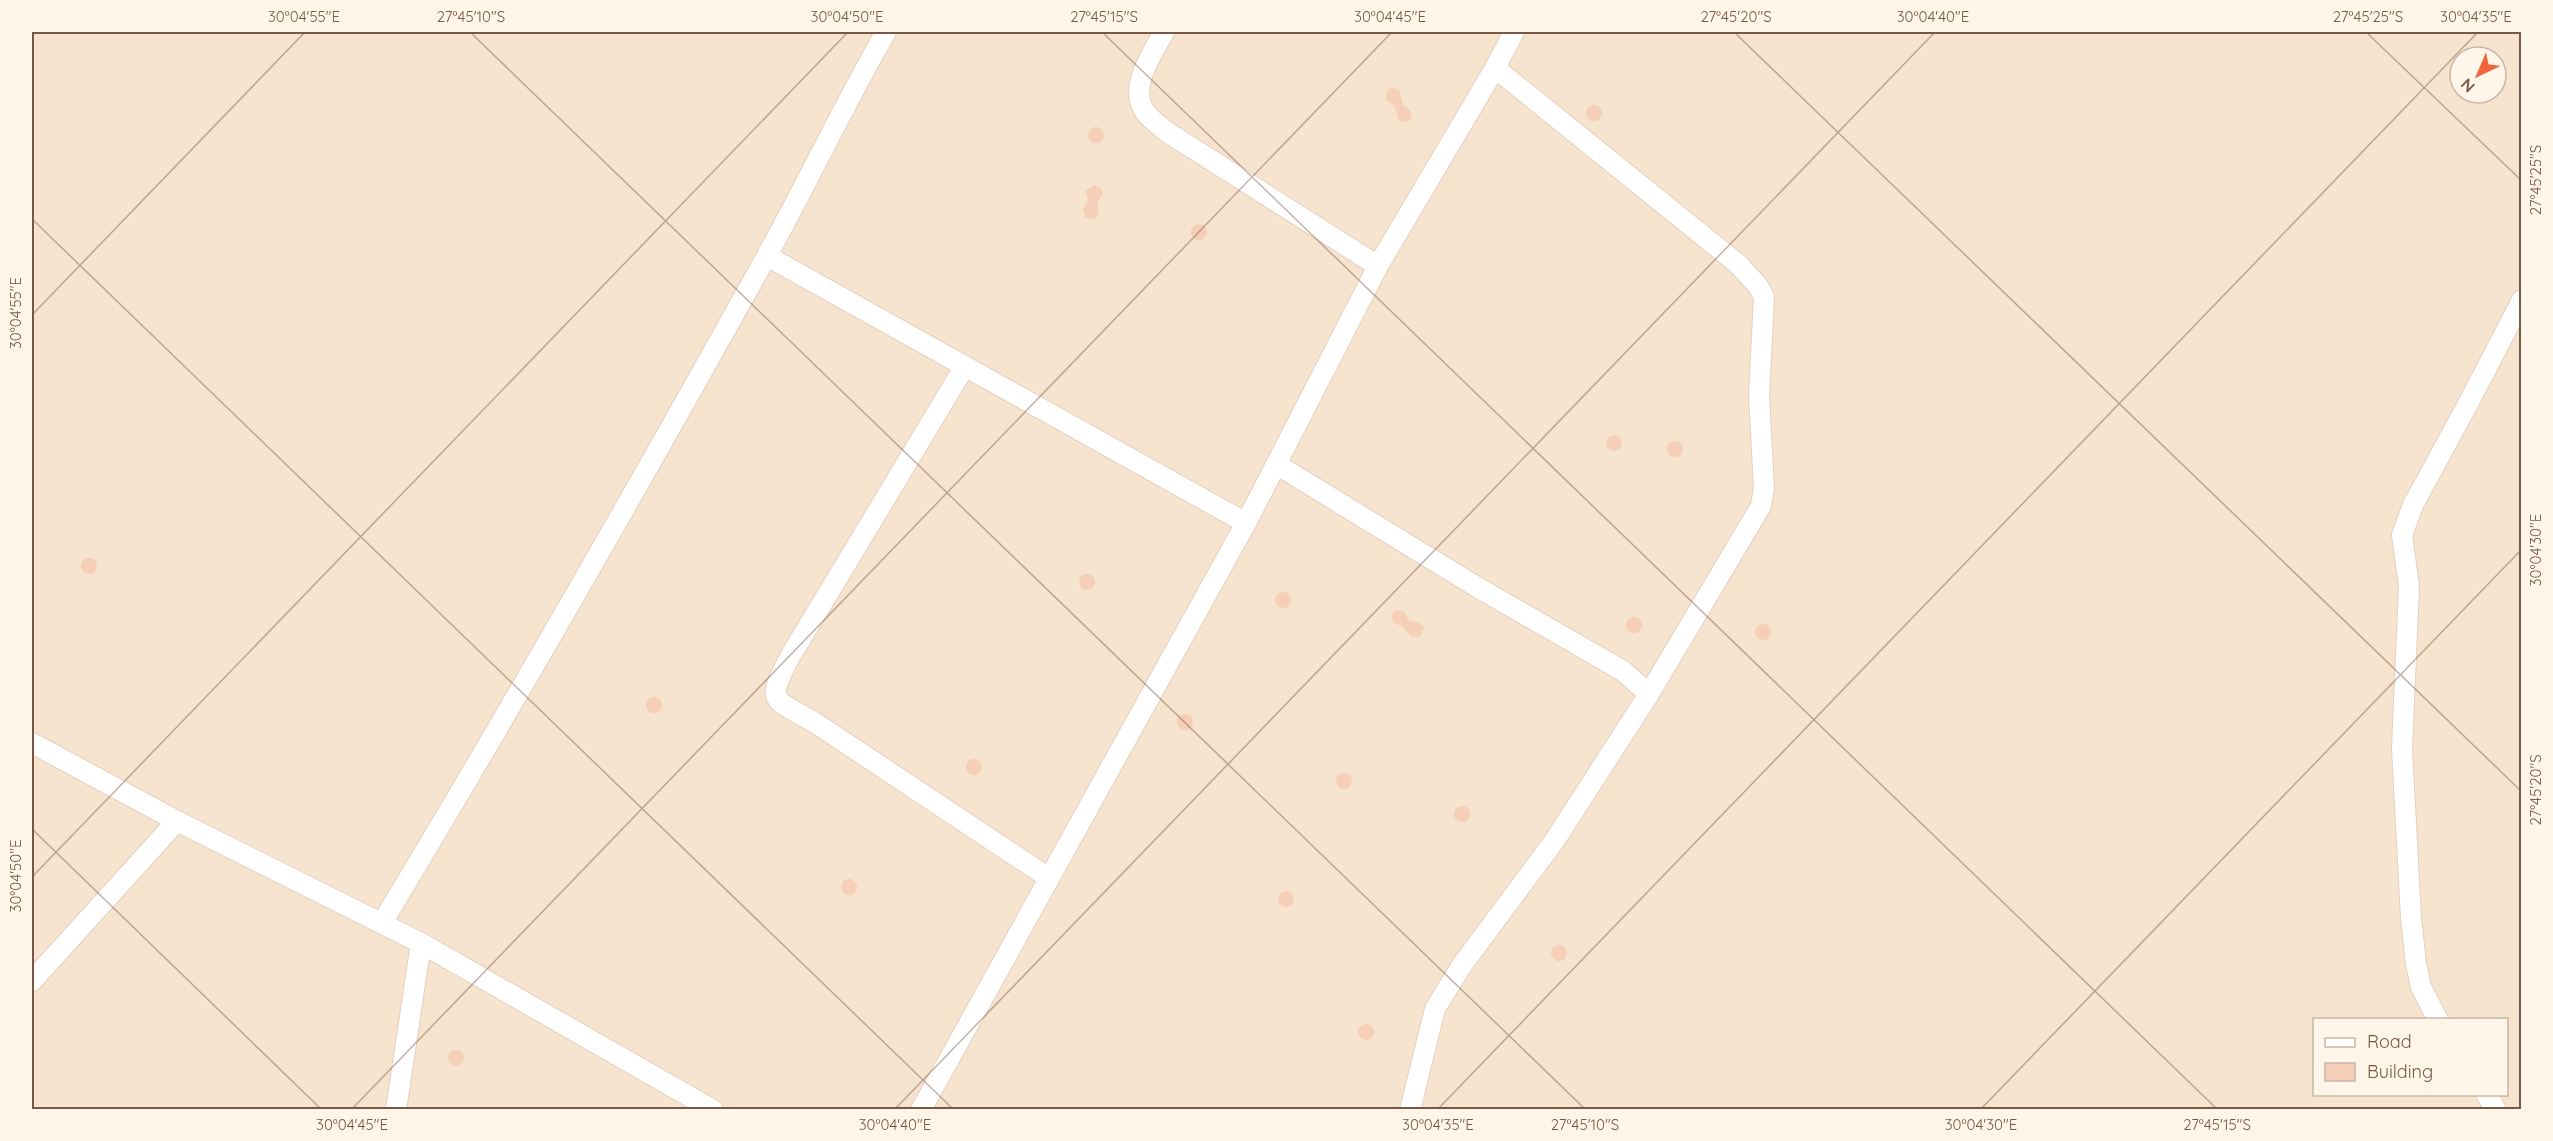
<svg xmlns="http://www.w3.org/2000/svg" width="2553" height="1141" font-family="Quicksand,sans-serif">
  <rect width="100%" height="100%" fill="#fef3e1"/>
  <!-- residential -->
  <path fill="#f6e4cf" fill-rule="evenodd" d="M32 32H2521V1109H32ZM2460 57H2496V93H2460ZM2314 1020H2506V1094H2314Z"/>
  <!-- building -->
  <g fill="#f5cfb7">
    <polygon points="1391,88 1399,89 1403,105 1410,110 1412,118 1407,121 1402,122 1398,119 1395,106 1386,100 1387,91"/>
    <circle cx="1594" cy="113" r="8"/>
    <circle cx="1096" cy="135" r="8"/>
    <polygon points="1094,185 1101,188 1103,193 1097,204 1099,214 1094,219 1090,219 1085,217 1083,209 1088,200 1086,191"/>
    <circle cx="1199" cy="232" r="8"/>
    <circle cx="1614" cy="443" r="8"/>
    <circle cx="1675" cy="449" r="8"/>
    <circle cx="89" cy="566" r="8"/>
    <circle cx="1087" cy="582" r="8"/>
    <circle cx="1283" cy="600" r="8"/>
    <polygon points="1396,610 1404,612 1409,621 1420,623 1424,628 1421,635 1417,637 1411,636 1402,626 1393,623 1391,616"/>
    <circle cx="1634" cy="625" r="8"/>
    <circle cx="1763" cy="632" r="8"/>
    <circle cx="654" cy="705" r="8"/>
    <circle cx="1185" cy="722" r="8"/>
    <circle cx="974" cy="767" r="8"/>
    <circle cx="1344" cy="781" r="8"/>
    <circle cx="1462" cy="814" r="8"/>
    <circle cx="849" cy="887" r="8"/>
    <circle cx="1286" cy="899" r="8"/>
    <circle cx="1559" cy="953" r="8"/>
    <circle cx="1366" cy="1032" r="8"/>
    <circle cx="456" cy="1058" r="8"/>
  </g>
  <g fill="none" stroke-linecap="round" stroke-linejoin="round">
    <defs>
      <g id="minor">
        <path d="M1164 32C1152 54 1127 89 1146 113 1151 120 1160 126 1167 132L1378 266"/>
        <polyline points="767,256 1246,523"/>
        <path d="M965 366 791 655C766 703 770 697 814 722L1049 878"/>
        <polyline points="1276,464 1477,587 1623,671 1649,694"/>
        <polyline points="32,743 177,821 421,943 713,1110"/>
        <path d="M382 923C514 704 641 482 765 259 807 184 843 106 886 32"/>
        <polyline points="32,981 177,821"/>
        <polyline points="2438,1020 2421,987 2416,964 2411,918 2402,749 2409,586 2402,535 2413,505 2470,400 2522,300"/>
        <polyline points="2486,1094 2496,1110"/>
        <polyline points="396,1110 421,943"/>
        <polyline points="921,1110 1246,523 1378,266 1495,68 1514,32"/>
        <polyline points="1410,1110 1435,1009 1462,965 1555,840 1649,694 1761,506 1764,488 1759,396 1764,297 1758,286 1738,264 1495,68"/>
      </g>
    </defs>
    <!-- minor casing -->
    <use href="#minor" stroke="#e5d0bf" stroke-width="22"/>
    <!-- minor -->
    <use href="#minor" stroke="#fff" stroke-width="20"/>
  </g>
  <!-- ticks -->
  <path fill="none" stroke="#775746" stroke-width="1.5" stroke-opacity="0.45" d="M470 32 1586 1110M1102 32 2218 1110M1734 32 2522 792M2366 32 2522 181M32 219 954 1110M32 315 305 32M32 829 322 1110M32 877 848 32M351 1110 1392 32M894 1110 1935 32M1437 1110 2478 32M1980 1110 2522 549"/>
  <!-- border -->
  <rect width="2553" height="1141" fill="none" stroke="#fff6e9" stroke-width="66"/>
  <!-- legend -->
  <rect x="2313" y="1018" width="195" height="78" fill="#fff6e9" stroke="#c9b6a8" stroke-width="1.5"/>
  <rect x="2325" y="1038" width="30" height="9" fill="#ffffff" stroke="#c9b6a8" stroke-width="1.5"/>
  <text x="2367" y="1048" font-size="18" fill="#775746">Road</text>
  <rect x="2325" y="1063" width="30" height="18" fill="#f5cfb7" stroke="#c9b6a8" stroke-width="1.5"/>
  <text x="2367" y="1078" font-size="18" fill="#775746">Building</text>
  <!-- north arrow -->
  <g transform="translate(2478 75) rotate(224)"><circle r="28" fill="#fff6e9" stroke="#c9b6a8" stroke-width="1.5"/>
  <path d="M0-4.5L10 22L0 15L-10 22Z" fill="#f1653d"/>
  <text y="-9" font-size="16" font-weight="bold" text-anchor="middle" fill="#775746">N</text>
  </g>
  <rect x="33" y="33" width="2487" height="1075" fill="none" stroke="#775746" stroke-width="2"/>
  <g font-size="15" text-anchor="middle" fill="#775746">
    <text x="304" y="22">30°04'55"E</text>
    <text x="471" y="22">27°45'10"S</text>
    <text x="847" y="22">30°04'50"E</text>
    <text x="1104" y="22">27°45'15"S</text>
    <text x="1390" y="22">30°04'45"E</text>
    <text x="1736" y="22">27°45'20"S</text>
    <text x="1933" y="22">30°04'40"E</text>
    <text x="2368" y="22">27°45'25"S</text>
    <text x="2476" y="22">30°04'35"E</text>
    <text transform="translate(2536 180) rotate(-90)" y="5">27°45'25"S</text>
    <text transform="translate(16 313) rotate(-90)" y="5">30°04'55"E</text>
    <text transform="translate(2536 550) rotate(-90)" y="5">30°04'30"E</text>
    <text transform="translate(2536 790) rotate(-90)" y="5">27°45'20"S</text>
    <text transform="translate(16 876) rotate(-90)" y="5">30°04'50"E</text>
    <text x="352" y="1130">30°04'45"E</text>
    <text x="895" y="1130">30°04'40"E</text>
    <text x="1438" y="1130">30°04'35"E</text>
    <text x="1585" y="1130">27°45'10"S</text>
    <text x="1981" y="1130">30°04'30"E</text>
    <text x="2217" y="1130">27°45'15"S</text>
  </g>
</svg>
